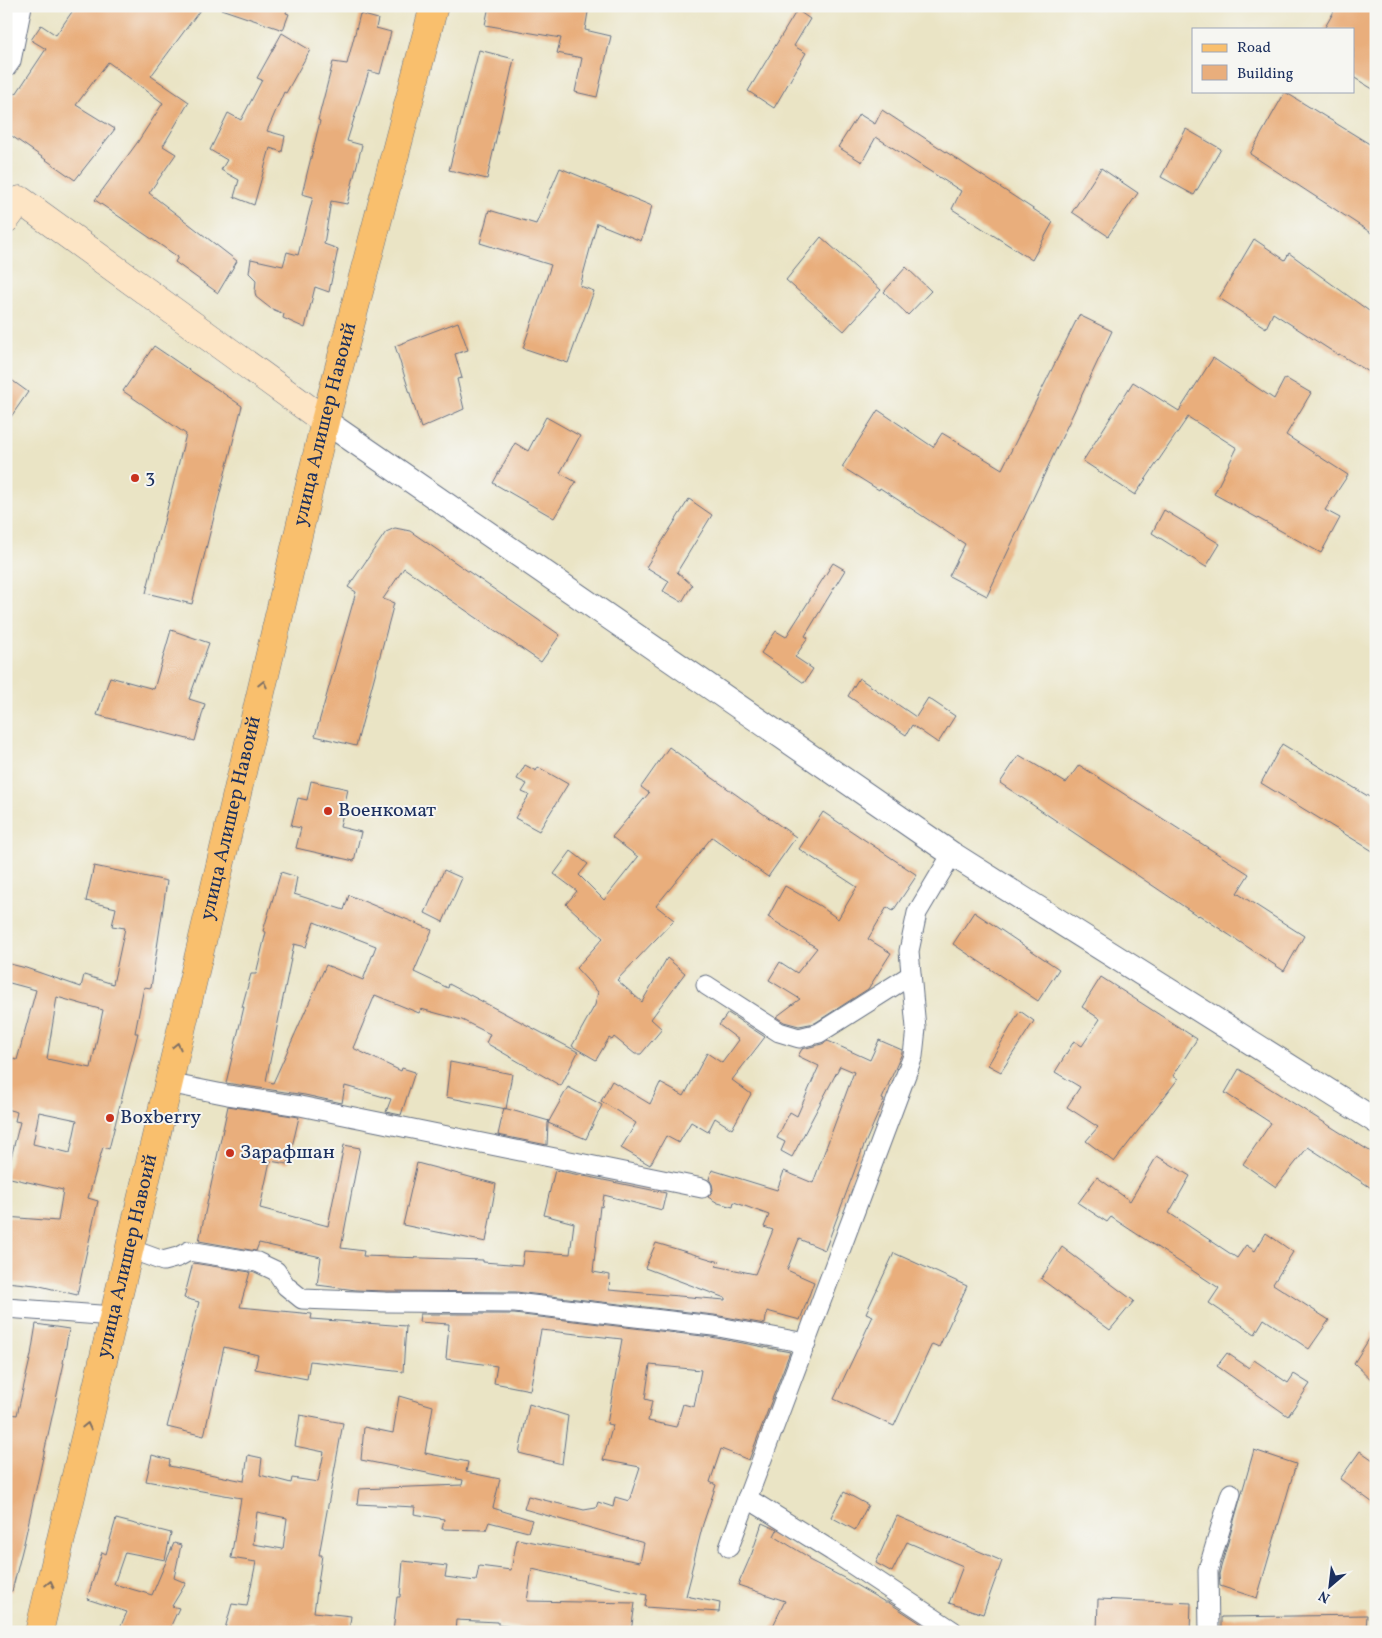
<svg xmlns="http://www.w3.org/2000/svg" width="1382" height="1638" font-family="Vollkorn,serif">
  <rect width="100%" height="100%" fill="#f6f6f2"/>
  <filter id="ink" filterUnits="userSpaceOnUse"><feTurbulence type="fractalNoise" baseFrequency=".02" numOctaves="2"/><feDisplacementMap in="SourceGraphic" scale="10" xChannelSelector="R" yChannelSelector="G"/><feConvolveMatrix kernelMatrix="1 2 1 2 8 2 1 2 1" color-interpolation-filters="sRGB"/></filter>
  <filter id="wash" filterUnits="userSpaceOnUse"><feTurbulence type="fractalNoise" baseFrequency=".0096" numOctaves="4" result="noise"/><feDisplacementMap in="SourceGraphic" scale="20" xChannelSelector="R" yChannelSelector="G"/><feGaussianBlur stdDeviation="1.12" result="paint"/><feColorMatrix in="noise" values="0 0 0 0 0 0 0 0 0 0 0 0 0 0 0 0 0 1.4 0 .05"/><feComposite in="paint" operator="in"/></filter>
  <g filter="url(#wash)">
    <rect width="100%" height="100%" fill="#eae4c5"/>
    <g id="blocks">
      <!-- building -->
      <g fill="#e9ae7c" fill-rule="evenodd">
        <polygon points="76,6 203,6 151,76 189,102 163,146 176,154 149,193 237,261 218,293 175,262 178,257 95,200 137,143 163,103 108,62 76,105 115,129 75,180 6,132 6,89 16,94 46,49 31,40 41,25 56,35"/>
        <polygon points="222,6 288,6 286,13 289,14 283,30 221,9"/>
        <polygon points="489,6 589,6 585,30 611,36 597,97 575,92 582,58 557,53 561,38 485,25"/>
        <polygon points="1337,6 1376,6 1376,91 1353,77 1353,29 1324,29"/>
        <polygon points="797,10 810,19 794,46 806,53 774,108 748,91"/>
        <polygon points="360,14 378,19 376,28 391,32 380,74 369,71 347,141 362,145 347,204 331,201 324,244 338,249 329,292 315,287 305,328 283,318 284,314 270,308 256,297 255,292 256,280 249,273 251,259 283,266 287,252 298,255 313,197 302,194 320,121 318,120 333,62 347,64"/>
        <polygon points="282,33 310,50 286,93 284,92 267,131 285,136 282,152 270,148 254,205 234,197 239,180 221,170 227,160 210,150 228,113 241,120 262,80 257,78"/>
        <polygon points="479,50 514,59 487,179 449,170"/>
        <polygon points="1285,92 1376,148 1376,236 1250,154"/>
        <polygon points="882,110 1053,222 1032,260 952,209 961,191 876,137 862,162 838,147 859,114 875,124"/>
        <polygon points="1186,129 1221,149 1194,195 1161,177"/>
        <polygon points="560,168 652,206 641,241 597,223 580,286 594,291 568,363 523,348 551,265 480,243 489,210 536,224"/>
        <polygon points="1101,168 1138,193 1108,236 1072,212"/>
        <polygon points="821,237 881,290 844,331 786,280"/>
        <polygon points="1254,239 1285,260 1289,253 1376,316 1376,376 1339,354 1338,355 1273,313 1266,328 1219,298"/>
        <polygon points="906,267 931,291 908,315 884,292"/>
        <polygon points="1079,315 1112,331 987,596 949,576 965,544 880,488 879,490 842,467 878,410 933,447 942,433 1002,469"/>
        <polygon points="458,322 468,350 455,354 462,378 457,379 464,409 421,428 395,346"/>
        <polygon points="154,346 242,406 192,604 146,593 186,434 123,391"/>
        <polygon points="1213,358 1274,399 1285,378 1311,393 1286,435 1348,475 1325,510 1340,518 1321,553 1214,494 1237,448 1188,417 1135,495 1083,461 1133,382 1179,411"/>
        <polygon points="6,376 28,392 6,424"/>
        <polygon points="546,417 580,436 560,473 576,482 554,518 493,483 515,443 528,451"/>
        <polygon points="689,499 712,515 677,572 692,585 682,602 663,591 669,581 646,567"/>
        <polygon points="1164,510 1220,544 1206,567 1152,533"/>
        <polygon points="395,528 410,531 560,635 541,662 404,568 383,599 394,603 356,746 315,736 356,592 348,587 386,532"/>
        <polygon points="833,563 845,570 805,636 808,638 795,657 813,669 804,683 761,653 776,631 786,637"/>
        <polygon points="171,630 209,643 189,699 205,704 195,741 97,715 110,677 154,689"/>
        <polygon points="859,678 916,717 928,698 955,716 938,743 912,725 906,735 848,696"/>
        <polygon points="1282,744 1376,801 1376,853 1261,783"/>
        <polygon points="669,747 796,837 768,877 712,837 656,906 674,920 617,980 642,1002 667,958 685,973 651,1019 662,1029 641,1054 635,1054 614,1037 612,1040 609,1038 596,1060 572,1046 595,1005 598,992 576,968 603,938 566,904 577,891 554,874 571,851 588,864 579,875 604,900 638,857 612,837 649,793 641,787"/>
        <polygon points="1019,755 1066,783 1079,765 1249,874 1237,893 1304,936 1284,971 1199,915 1198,916 1000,783"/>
        <polygon points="525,765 536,771 538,767 568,784 539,831 515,818 529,795 522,792 527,784 517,779"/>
        <polygon points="311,781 348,789 340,827 361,832 354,861 296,848 301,828 291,826 298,798 307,800"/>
        <polygon points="823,812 917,875 893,911 887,907 868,939 891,953 868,989 815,1023 799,1026 784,1022 776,1017 800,999 769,980 780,962 797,973 817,948 768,917 785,886 820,906 838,919 857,887 799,849"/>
        <path d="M94 866 167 881 151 988 144 987 135 1033H138L109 1149 103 1147 88 1198 98 1201 77 1295 36 1285 6 1282V1217L58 1221 63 1190 6 1177 20 1122 15 1121 17 1112 6 1109V1057L17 1060 36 990 6 982V963L26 968 81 987 84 975 113 984 125 928 112 926 116 908 86 901ZM57 997 103 1010 91 1068 47 1059ZM39 1112 77 1120 70 1153 33 1144Z"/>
        <polygon points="444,870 462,878 443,922 425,913"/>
        <path d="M281 872 297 877 294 894 344 910 349 895 432 930 414 972 448 988 449 984 578 1052 561 1086 486 1043 490 1034 462 1020 421 1009 419 1013 375 995 353 1048 401 1071 402 1068 415 1072 401 1115 386 1112 391 1099 345 1086 342 1103 305 1095 226 1083 244 1007H242L251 974H256L266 932 263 931ZM314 922 376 946 363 980 326 965 273 1083 266 1081 294 944 306 947Z"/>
        <polygon points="974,912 1059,969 1038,1001 953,944"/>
        <polygon points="1101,977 1197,1039 1173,1076 1178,1079 1114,1162 1086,1141 1098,1127 1067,1107 1080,1087 1055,1072 1074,1041 1082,1046 1100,1019 1082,1007"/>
        <polygon points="1020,1011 1034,1021 1001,1072 988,1065"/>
        <polygon points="728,1013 765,1037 732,1080 751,1094 732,1129 715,1118 708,1132 691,1122 679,1143 666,1136 650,1165 621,1148 636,1123 601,1101 612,1081 650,1104 660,1083 684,1096 707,1053 722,1063 739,1040 719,1025"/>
        <polygon points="879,1040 902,1050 902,1053 882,1099 884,1100 863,1148 825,1250 799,1239 787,1270 814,1282 800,1320 767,1311 765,1324 714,1315 516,1292 385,1291 356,1290 317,1285 321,1257 259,1243 256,1251 199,1241 228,1106 299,1117 288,1164 270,1161 260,1208 328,1226 344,1145 360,1148 341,1248 364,1251 363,1256 483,1260 483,1262 522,1265 524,1251 570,1254 574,1223 544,1215 555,1170 666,1193 662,1210 604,1195 602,1207 600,1206 593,1272 610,1275 609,1290 725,1300 725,1298 645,1268 656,1243 720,1262 716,1266 755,1274 773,1230 764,1227 769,1215 734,1202 733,1207 718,1203 708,1197 713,1190 712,1184 709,1179 712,1170 777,1190 784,1171 813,1183 854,1072 840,1066 792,1157 781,1151 785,1142 777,1138 790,1112 797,1116 819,1066 798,1056 802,1049 822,1044 828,1041 870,1060"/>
        <polygon points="450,1062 512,1074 506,1109 446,1097"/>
        <polygon points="1239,1069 1376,1155 1376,1191 1308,1147 1276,1187 1243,1164 1271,1123 1225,1093"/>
        <polygon points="568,1087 602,1105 586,1139 548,1123 547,1145 498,1135 504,1108 549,1121 548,1123"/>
        <polygon points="1157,1156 1190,1176 1169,1213 1237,1258 1246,1245 1255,1251 1266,1233 1293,1252 1273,1284 1329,1320 1309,1349 1264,1319 1255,1334 1209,1303 1219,1288 1111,1217 1107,1222 1078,1203 1097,1177 1130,1201"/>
        <polygon points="417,1163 496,1184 486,1242 403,1225"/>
        <polygon points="1062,1247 1134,1301 1110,1330 1041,1279"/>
        <polygon points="894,1253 967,1286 939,1347 932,1344 894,1426 834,1399 873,1316 866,1313"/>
        <polygon points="193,1263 250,1272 240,1307 312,1314 311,1319 406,1326 403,1372 310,1361 307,1379 255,1369 258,1355 224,1347 204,1436 167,1427 199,1302 184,1298"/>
        <path d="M420 1314H514L711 1337 790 1352 749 1460 721 1449 710 1482 716 1485 703 1524 691 1572 692 1573 686 1596 720 1603 719 1612 645 1607 647 1595 532 1569 527 1601 635 1603 631 1632H583L584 1629 555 1627 554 1632H536V1630L498 1625V1622L456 1620 455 1632H393L397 1597H400L403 1561 447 1566 445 1577 476 1581 479 1566 511 1570 517 1539 640 1562 644 1543 524 1509 528 1496 584 1510 596 1508 598 1502 613 1507 615 1497 629 1501 640 1467 603 1460 613 1425 607 1424 622 1339 541 1330 530 1390 494 1383 497 1366 446 1359 449 1324 419 1322ZM650 1365 701 1370 694 1407 683 1404 676 1427 648 1421 652 1401 645 1399Z"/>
        <polygon points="36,1324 69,1329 63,1363 64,1363 24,1543 12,1591 6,1591 6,1413 17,1415 31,1355"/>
        <polygon points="1376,1328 1376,1384 1354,1363"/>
        <polygon points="1227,1353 1249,1368 1254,1360 1288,1383 1294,1374 1310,1384 1288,1416 1217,1366"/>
        <polygon points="399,1396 433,1406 425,1453 468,1462 466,1472 500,1479 493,1508 532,1520 528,1532 489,1522 486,1530 442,1529 444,1519 414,1514 415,1507 357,1504 359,1489 462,1485 463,1480 361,1460 364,1427 393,1433"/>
        <polygon points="529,1404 568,1416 562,1464 519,1453"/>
        <path d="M300 1415 343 1423 319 1555H322L314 1612 351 1616 349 1631 314 1625 280 1631 259 1627 258 1632H224L232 1604 247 1606 256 1562 231 1558 241 1498 146 1481 152 1455 170 1460 169 1466 244 1481 248 1455 262 1458 260 1475 291 1483 292 1478 318 1482 324 1452 295 1446ZM257 1512 287 1518 283 1549 253 1544Z"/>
        <polygon points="1254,1450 1296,1464 1257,1598 1220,1586 1219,1574"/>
        <polygon points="1360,1451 1376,1462 1376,1505 1340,1479"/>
        <polygon points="844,1492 868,1505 855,1530 831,1517"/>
        <polygon points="897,1516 1002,1561 983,1614 949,1603 963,1566 907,1542 892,1572 876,1563"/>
        <polygon points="116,1519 171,1533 165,1560 125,1552 114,1584 152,1595 174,1543 181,1545 174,1578 186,1583 172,1606 179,1608 168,1632 118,1632 127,1612 87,1599 102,1552 106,1554"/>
        <polygon points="762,1523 777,1530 774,1536 810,1558 809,1560 844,1578 885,1602 888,1602 934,1632 880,1632 869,1625 866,1632 770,1632 785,1601 738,1585 752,1553"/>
        <polygon points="1098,1599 1191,1603 1190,1632 1097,1632"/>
        <polygon points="1367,1615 1366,1632 1221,1632 1221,1617"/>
      </g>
    </g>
  </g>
  <g filter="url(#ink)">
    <use href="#blocks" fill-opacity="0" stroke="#636e82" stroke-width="1"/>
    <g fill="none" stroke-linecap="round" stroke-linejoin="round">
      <defs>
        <g id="minor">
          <polyline points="6,68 11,61 22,6"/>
          <polyline points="706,985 779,1032 799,1038 819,1033 911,975"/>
          <polyline points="168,1083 228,1095 300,1106 702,1188"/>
          <polyline points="130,1249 163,1261 178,1257 189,1251 257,1262 276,1271 286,1286 302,1299 385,1302 515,1303 713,1326 806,1343"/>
          <polyline points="6,1308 113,1316"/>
          <polyline points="747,1498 832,1551 953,1631"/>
          <polyline points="729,1547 913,1056 916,1028 909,951 917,913 952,854"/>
          <polyline points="1209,1632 1208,1570 1231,1493"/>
        </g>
        <polyline id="tertiary" points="325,421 952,854 1376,1121"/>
        <polyline id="secondary" points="6,219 20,200 325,421"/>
        <g id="primary">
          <path id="s1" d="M39 1632 325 421 434 6"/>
        </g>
      </defs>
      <!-- minor casing -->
      <use href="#minor" stroke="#636e82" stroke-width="21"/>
      <!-- tertiary casing -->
      <use href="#tertiary" stroke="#636e82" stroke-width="26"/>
      <!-- secondary casing -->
      <use href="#secondary" stroke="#636e82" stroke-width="29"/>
      <!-- primary casing -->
      <use href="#primary" stroke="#636e82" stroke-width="29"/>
      <!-- minor -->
      <use href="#minor" stroke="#fff" stroke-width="19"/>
      <!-- tertiary -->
      <use href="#tertiary" stroke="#fff" stroke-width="24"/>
      <!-- secondary -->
      <use href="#secondary" stroke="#fde5c5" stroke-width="28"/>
      <!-- primary -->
      <use href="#primary" stroke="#f9bf6d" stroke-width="28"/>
    </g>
    <!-- one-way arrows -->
    <defs><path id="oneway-chevron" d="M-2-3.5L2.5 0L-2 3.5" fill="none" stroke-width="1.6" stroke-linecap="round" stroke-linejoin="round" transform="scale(1.25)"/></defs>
    <g stroke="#7f7065">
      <use href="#oneway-chevron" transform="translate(263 684) rotate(-77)"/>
      <use href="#oneway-chevron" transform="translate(177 1046) rotate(-77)"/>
      <use href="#oneway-chevron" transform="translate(87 1426) rotate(-77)"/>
      <use href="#oneway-chevron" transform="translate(50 1584) rotate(-77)"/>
    </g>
  </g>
  <!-- markers -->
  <g fill="#c8321e" stroke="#f6f6f2" stroke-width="2">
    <circle cx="135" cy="478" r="5"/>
    <circle cx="328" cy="811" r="5"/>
    <circle cx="110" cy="1118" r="5"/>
    <circle cx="230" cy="1153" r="5"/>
  </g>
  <g text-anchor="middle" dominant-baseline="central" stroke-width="4" stroke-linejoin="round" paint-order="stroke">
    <!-- street labels -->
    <g font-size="20" fill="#1b2f5e" stroke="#f6f6f2">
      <text stroke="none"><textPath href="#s1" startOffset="1241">улица Алишер Навоий</textPath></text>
      <text stroke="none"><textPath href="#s1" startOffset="836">улица Алишер Навоий</textPath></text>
      <text stroke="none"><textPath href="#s1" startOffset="386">улица Алишер Навоий</textPath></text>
    </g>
    <!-- poi labels -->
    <g font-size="20" fill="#1b2f5e" stroke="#f6f6f2" text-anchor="start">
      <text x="145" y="478">3</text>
      <text x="338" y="811">Военкомат</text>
      <text x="120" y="1118">Boxberry</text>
      <text x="240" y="1153">Зарафшан</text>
    </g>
  </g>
  <!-- margin -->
  <rect width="1382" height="1638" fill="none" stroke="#f6f6f2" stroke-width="25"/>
  <!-- legend -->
  <rect x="1192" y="28" width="162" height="65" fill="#f6f6f2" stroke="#9ea6b7"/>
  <rect x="1202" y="44" width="25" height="8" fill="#f9bf6d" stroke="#9ea6b7"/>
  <text x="1237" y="52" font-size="15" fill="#1b2f5e">Road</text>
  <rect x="1202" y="65" width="25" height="15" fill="#e9ae7c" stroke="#9ea6b7"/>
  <text x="1237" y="78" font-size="15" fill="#1b2f5e">Building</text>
  <!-- north arrow -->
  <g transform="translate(1330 1586) rotate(208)" stroke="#f6f6f2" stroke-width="4" paint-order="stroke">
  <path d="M0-4L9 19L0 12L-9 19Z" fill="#1b2f5e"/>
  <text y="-8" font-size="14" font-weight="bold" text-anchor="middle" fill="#1b2f5e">N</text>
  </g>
</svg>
